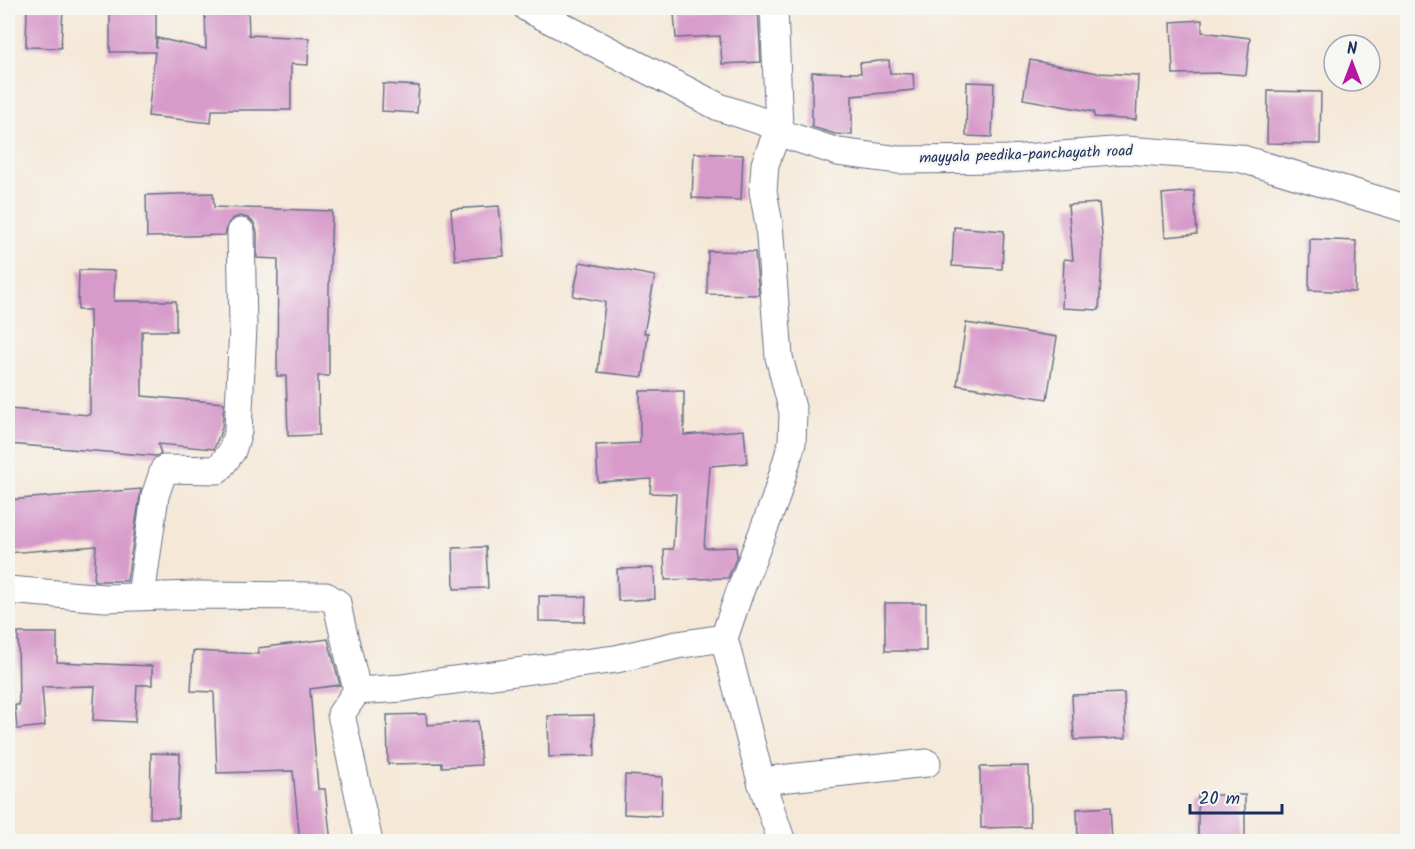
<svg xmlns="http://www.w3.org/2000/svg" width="1415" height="849" font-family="Kalam,sans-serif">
  <rect width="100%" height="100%" fill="#f6f6f2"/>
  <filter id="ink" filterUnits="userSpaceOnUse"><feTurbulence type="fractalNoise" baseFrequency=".0167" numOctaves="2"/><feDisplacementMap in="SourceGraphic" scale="12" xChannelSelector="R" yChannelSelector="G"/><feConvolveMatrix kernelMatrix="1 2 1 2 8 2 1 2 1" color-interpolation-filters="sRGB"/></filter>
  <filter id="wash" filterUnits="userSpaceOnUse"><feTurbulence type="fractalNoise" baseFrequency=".008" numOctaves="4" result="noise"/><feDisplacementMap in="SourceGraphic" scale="24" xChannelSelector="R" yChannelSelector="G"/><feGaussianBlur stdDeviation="1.35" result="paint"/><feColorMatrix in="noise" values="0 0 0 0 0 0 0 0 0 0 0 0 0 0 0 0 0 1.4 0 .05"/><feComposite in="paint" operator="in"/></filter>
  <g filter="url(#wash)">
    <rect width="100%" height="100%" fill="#f5e8d7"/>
    <g id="blocks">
      <!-- building -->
      <g fill="#d79aca">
        <polygon points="27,8 63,8 61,48 26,47"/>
        <polygon points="110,8 156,8 156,48 157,38 206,49 205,8 248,8 249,35 309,38 308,65 291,64 291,110 212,110 211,123 148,116 155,52 110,52"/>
        <polygon points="719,8 758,8 761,62 722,64 720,36 676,38 674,13 719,11"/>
        <polygon points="1202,20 1202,32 1250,38 1246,75 1220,73 1173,74 1171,22"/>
        <polygon points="889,60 890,73 913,74 914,90 852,96 852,135 835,134 812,127 812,72 861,73 860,63"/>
        <polygon points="1030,60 1098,73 1138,75 1136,120 1094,117 1094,112 1023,99"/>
        <polygon points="967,82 994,83 992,137 966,136"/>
        <polygon points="383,84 419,86 417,113 382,111"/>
        <polygon points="1268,91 1321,92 1320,144 1267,143"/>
        <polygon points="694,153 743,155 741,200 692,198"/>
        <polygon points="1194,191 1197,234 1165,237 1162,194"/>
        <polygon points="213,193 214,207 332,211 329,290 329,376 318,376 319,435 288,436 286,376 277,376 278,259 257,258 257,232 254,223 248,218 240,216 232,219 228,224 225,235 147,237 146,195"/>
        <polygon points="1099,203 1103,247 1099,310 1062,308 1064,259 1073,260 1068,205"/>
        <polygon points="499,206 504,256 455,260 451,209"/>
        <polygon points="954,227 1004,231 1002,269 952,266"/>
        <polygon points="1310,239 1356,241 1355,292 1309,290"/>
        <polygon points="708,251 755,252 759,295 707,294"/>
        <polygon points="580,262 655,276 644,333 648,333 643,377 598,372 605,302 573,296"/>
        <polygon points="79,270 115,271 114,301 176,301 176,331 142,331 142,396 224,403 222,428 214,449 158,444 161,454 156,456 8,444 8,409 90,415 90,310 78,310"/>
        <polygon points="966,323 1057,337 1047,399 957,385"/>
        <polygon points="640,391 684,391 684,435 744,430 747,463 710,466 704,548 736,547 737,556 728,578 665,580 664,549 673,549 676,494 650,493 651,479 598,482 596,445 640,443"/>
        <polygon points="141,489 127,581 94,581 96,546 8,553 8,500"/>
        <polygon points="486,547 488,588 454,589 453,548"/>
        <polygon points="654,568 655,599 618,601 617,569"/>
        <polygon points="539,596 586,597 585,622 539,621"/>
        <rect x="885" y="603" width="41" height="48"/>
        <polygon points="18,633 57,633 57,662 152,666 152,685 137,685 135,722 93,720 95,686 42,687 45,726 17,729 15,705 19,705"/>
        <polygon points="328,639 340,685 310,689 318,789 325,789 331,842 300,842 293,771 217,773 214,692 191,691 193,651 259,654 258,648"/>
        <polygon points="1124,693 1126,738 1074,740 1072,695"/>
        <polygon points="426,714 427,725 478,721 481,765 442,767 442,763 388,764 387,715"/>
        <polygon points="594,715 595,756 549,757 548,716"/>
        <polygon points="151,753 180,754 178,818 150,818"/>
        <polygon points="1029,766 1030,827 981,828 980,767"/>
        <polygon points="625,775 662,777 661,816 624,814"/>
        <rect x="1198" y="795" width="47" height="47"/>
        <polygon points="1110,807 1112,842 1078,842 1077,809"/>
      </g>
    </g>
  </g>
  <g filter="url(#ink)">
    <use href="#blocks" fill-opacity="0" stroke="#677088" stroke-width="1.5"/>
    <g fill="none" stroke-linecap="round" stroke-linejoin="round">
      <defs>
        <g id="minor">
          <polyline points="527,8 719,107 779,127 786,135 838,152 899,160 1008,159 1125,150 1239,158 1408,209"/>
          <polyline points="774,8 779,127 765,164 763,191 769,224 779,357 793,412 792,443 775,500 739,594 724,638 761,781 782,842"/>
          <path d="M8 590 105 598 194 595 326 596 337 603C342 632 351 661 357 691L403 688 439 682 616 659 677 645 724 638"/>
          <polyline points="141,596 155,496 164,469 218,470 232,451 238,431 243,326 241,232"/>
          <polyline points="357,691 341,714 369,842"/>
          <polyline points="761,781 927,763"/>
        </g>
      </defs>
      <!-- minor casing -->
      <use href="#minor" stroke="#677088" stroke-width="29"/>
      <!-- minor -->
      <use href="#minor" stroke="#fff" stroke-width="27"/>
    </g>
  </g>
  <g text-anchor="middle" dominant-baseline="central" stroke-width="4.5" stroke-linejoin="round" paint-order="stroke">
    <!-- street labels -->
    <g font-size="15" fill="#1b2f5e" stroke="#f6f6f2">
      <text transform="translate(1026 155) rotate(-2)">mayyala peedika-panchayath road</text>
    </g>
  </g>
  <!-- margin -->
  <rect width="1415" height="849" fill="none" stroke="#f6f6f2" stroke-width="30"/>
  <!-- north arrow -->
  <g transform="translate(1352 63)"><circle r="28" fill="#f6f6f2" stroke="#9ea6b7" stroke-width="1.5"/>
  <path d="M0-4.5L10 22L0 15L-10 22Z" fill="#b5179e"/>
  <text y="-9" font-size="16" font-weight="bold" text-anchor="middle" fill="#1b2f5e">N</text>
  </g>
  <!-- scale -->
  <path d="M1190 804v9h92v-9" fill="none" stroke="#1b2f5e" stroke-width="3"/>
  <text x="1199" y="804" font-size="18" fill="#1b2f5e" stroke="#f6f6f2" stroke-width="4.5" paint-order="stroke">20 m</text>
</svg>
